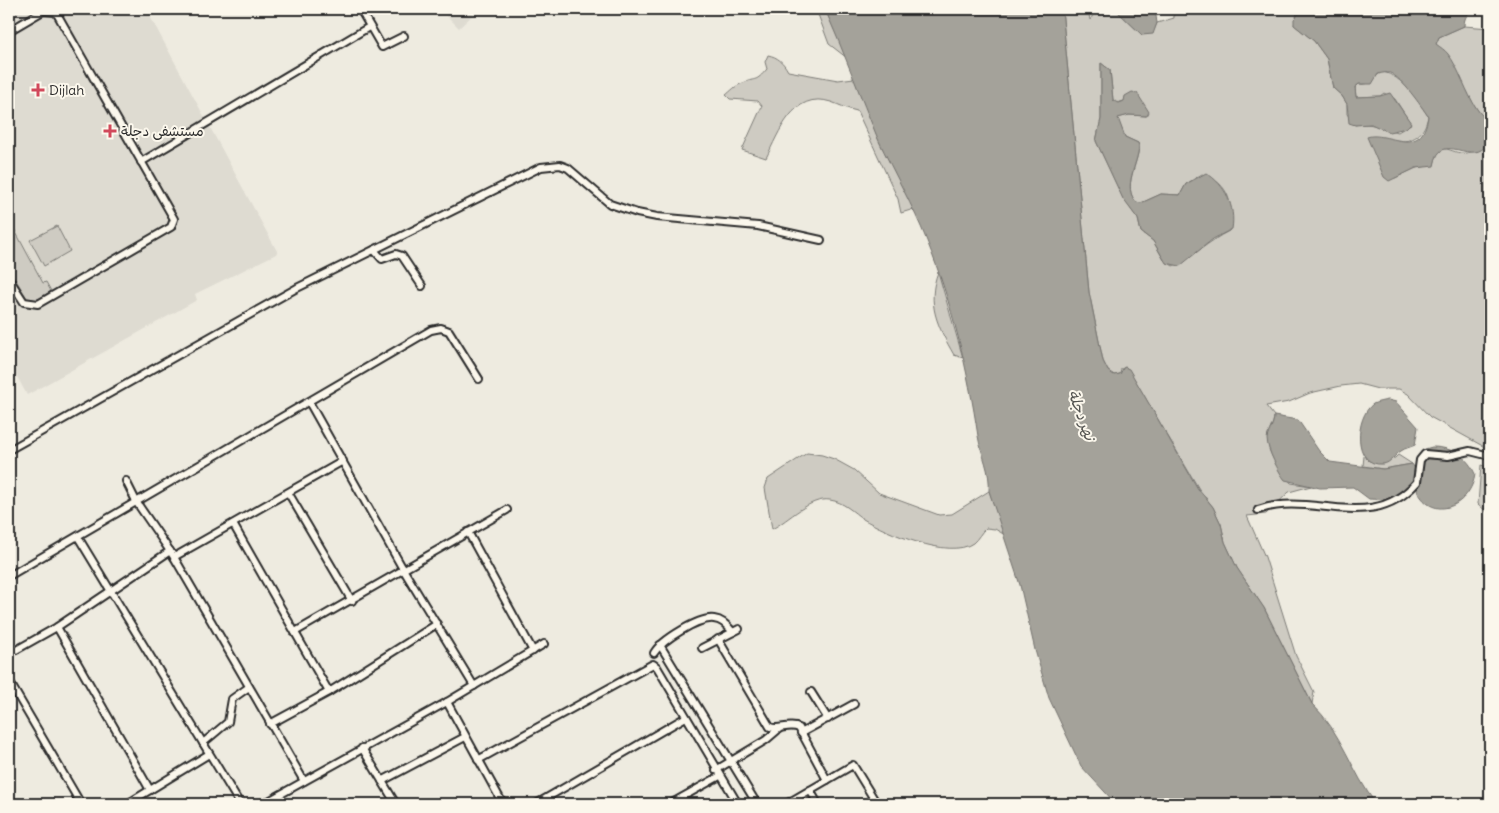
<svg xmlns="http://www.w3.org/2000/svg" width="1499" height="813" font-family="Delius,'Playpen Sans Arabic',sans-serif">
  <rect width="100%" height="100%" fill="#eeebe0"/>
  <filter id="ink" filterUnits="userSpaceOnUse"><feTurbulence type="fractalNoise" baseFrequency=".02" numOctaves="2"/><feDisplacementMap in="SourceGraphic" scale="10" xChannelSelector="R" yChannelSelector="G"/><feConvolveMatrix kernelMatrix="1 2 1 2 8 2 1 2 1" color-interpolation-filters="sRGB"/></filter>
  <g filter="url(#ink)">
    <!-- built -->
    <g fill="#dedbd1">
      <polygon points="9,9 146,9 278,253 195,294 197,300 27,395 9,362"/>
      <polygon points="452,9 479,9 459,28 446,15"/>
    </g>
    <!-- green -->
    <g fill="#cecbc2" stroke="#7c7b76" fill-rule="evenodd">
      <polygon points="816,9 825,9 847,58 829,44"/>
      <path d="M1062 9H1088L1090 20 1092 17 1093 9H1115L1138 31 1154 30 1157 23 1174 18 1173 9H1298L1294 25 1314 41 1327 59 1333 88 1342 96 1347 104V114L1355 125C1370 121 1383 129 1398 132L1411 124 1395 99 1384 93 1380 96 1356 97 1355 88 1359 84C1372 86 1373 77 1382 72 1402 75 1418 101 1428 116 1425 134 1413 143 1395 141V178L1416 168 1434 165C1440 136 1449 155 1467 153 1473 152 1481 147 1487 145L1490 137V450L1430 417 1408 394 1399 389H1378L1359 384 1341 386 1310 393 1289 402 1266 406 1274 416C1274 424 1268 431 1268 438 1267 456 1281 470 1291 483L1311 486 1289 492 1266 514 1247 516 1265 557 1296 656 1314 692 1312 704 1264 608 1237 568 1225 542 1221 524 1213 507 1199 489 1129 370 1126 367 1121 369 1120 374 1114 375 1108 371 1103 361 1089 292ZM1101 63 1110 70 1113 100 1116 103 1124 101 1146 116 1129 115 1117 118 1125 137 1138 143 1139 146C1138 165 1122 187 1136 202L1141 203 1161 194 1180 195 1186 184 1202 174C1231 184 1233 204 1229 231 1209 241 1193 257 1173 266L1164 260 1153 241 1141 232 1138 219 1123 198 1096 141 1101 119Z"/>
      <polygon points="1464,26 1490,28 1490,125 1475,107 1456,70 1436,44 1439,37"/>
      <path d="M768 55C778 57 783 62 788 71L838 80 854 78 880 143 914 209 901 213 898 199 857 111C847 109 840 105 831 102 793 90 779 133 766 158L742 150 762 106 758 101 730 99 726 95C731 91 736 85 743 83 757 77 755 83 767 69L765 62Z"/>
      <polygon points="12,225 43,283 46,282 51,291 37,300 27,298 9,269 9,227"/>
      <polygon points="57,226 70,251 44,266 30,240"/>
      <path d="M938 272 963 358 954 355C938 327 926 304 938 272Z"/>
      <path d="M807 453 822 455 834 459 854 470 879 493 939 515 952 514 989 491 1005 535 995 529 986 528C981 532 978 539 973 543 950 560 885 532 863 519 853 512 844 502 830 500 810 497 789 520 772 529L765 488 768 479Z"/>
      <polygon points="1398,455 1412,464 1383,469 1363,466 1364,456 1369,461 1395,458"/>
      <polygon points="1481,465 1490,468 1490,515 1478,504"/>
    </g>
    <!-- water -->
    <g fill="#a4a29a" stroke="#74726e">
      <path d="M825 9H1062L1089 292 1103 361 1108 371 1114 375 1120 374 1124 367 1129 369 1198 489 1213 507 1221 524 1225 542 1237 568 1264 608 1312 704C1341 731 1352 773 1376 804H1116L1081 766 1049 698 1035 650 1020 585 989 491C991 472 981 454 978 436 968 370 952 303 927 241 913 206 894 173 878 139 860 96 844 52 825 9Z"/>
      <polygon points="1115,9 1155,9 1157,23 1153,34 1142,35"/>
      <path d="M1298 9H1476C1468 12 1464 17 1464 26L1439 37 1436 44C1440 47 1445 50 1448 54 1459 68 1466 93 1477 109 1480 114 1489 121 1490 127 1491 132 1490 138 1488 142 1474 170 1440 127 1434 166L1416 168 1389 181 1384 177 1367 137C1387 130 1422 161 1428 116 1421 106 1402 78 1390 73 1387 72 1382 73 1378 74L1372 84H1359L1355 87 1356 97 1380 96 1390 93 1411 123 1406 128 1389 132 1371 124 1355 125 1349 123 1347 104 1342 96 1333 88 1327 59 1314 41 1294 25V19L1298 15Z"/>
      <path d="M1101 63 1110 70 1113 100 1119 103 1124 101 1125 96 1132 92 1137 93 1149 112 1147 116 1129 115 1118 118 1125 137 1138 143 1139 146C1138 164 1122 187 1136 202L1141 203 1161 194 1180 195 1186 184 1206 173C1225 184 1236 207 1232 229L1213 239 1180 266 1166 263 1153 241 1141 232 1138 219 1123 199 1096 141 1101 119Z"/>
      <path d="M1388 400 1396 402 1418 427 1415 445C1411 447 1405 448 1401 451 1394 455 1391 463 1383 464 1352 467 1355 417 1373 404 1377 402 1383 401 1388 400Z"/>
      <path d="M1274 416 1298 420 1319 451 1330 462 1383 469 1412 464 1418 473 1416 482 1393 500 1369 499 1353 487 1320 488 1285 480C1279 473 1267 449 1267 439 1268 431 1274 425 1274 416Z"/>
      <path d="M1432 447C1452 447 1468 457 1475 474 1471 505 1433 524 1417 490L1422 469V452L1425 449Z"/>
    </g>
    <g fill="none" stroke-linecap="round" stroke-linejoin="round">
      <defs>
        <g id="street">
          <polyline points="360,9 382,47 404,36"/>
          <polyline points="9,31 43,11 56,12 174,219 171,227 38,304 24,302 9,279"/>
          <polyline points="141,162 369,27"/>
          <polyline points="374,250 382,259 396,254 402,256 422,286"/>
          <polyline points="309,402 403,569 474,686"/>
          <polyline points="9,450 297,288 541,167 560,165 568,168 610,204 637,213 657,217 758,226 821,240"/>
          <polyline points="126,481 137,503 174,557 304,781"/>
          <polyline points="289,494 352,601"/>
          <path d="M1258 510C1312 490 1371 535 1417 482L1420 460 1425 454 1448 456 1470 451 1490 456"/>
          <polyline points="233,524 329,692"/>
          <polyline points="468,532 533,651"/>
          <polyline points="78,537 240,804"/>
          <polyline points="174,557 343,461"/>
          <polyline points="9,576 431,330 441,328 449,331 479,379"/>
          <polyline points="57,627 150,790"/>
          <polyline points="295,632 507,510"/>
          <path d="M718 639 770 727C779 731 789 723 799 728L827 780"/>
          <polyline points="660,645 757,804"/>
          <polyline points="702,648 739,629"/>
          <path d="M654 653C662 640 699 617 714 619 723 620 727 626 733 632"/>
          <polyline points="9,654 57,627 170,551"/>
          <polyline points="9,681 81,804"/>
          <polyline points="811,692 828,719"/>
          <polyline points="447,702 503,804"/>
          <polyline points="270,724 329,692 437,624"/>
          <polyline points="801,733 854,704"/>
          <polyline points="203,743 228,722 232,699 249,687"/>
          <polyline points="362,748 396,804"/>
          <polyline points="478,760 653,664 657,667 738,804"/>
          <polyline points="716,770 766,740 780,728"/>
          <polyline points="382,781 465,737"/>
          <polyline points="810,790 818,804"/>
          <polyline points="127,804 209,754"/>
          <polyline points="263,804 447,702 544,644"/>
          <polyline points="536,804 686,717"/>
          <polyline points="670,804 720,776"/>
          <polyline points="786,804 853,765 877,804"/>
        </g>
      </defs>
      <!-- street casing -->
      <use href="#street" stroke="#2b2b2b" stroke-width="10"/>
      <!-- street -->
      <use href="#street" stroke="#fbf7ec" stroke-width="6"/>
    </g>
  </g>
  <!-- markers -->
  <g fill="#d1495b" stroke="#fbf7ec" stroke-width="2">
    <path d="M35.5 82.5h5v5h5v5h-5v5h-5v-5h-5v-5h5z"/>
    <path d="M107.5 123.5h5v5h5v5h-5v5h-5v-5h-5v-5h5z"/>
  </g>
  <g text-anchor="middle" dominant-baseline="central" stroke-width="4" stroke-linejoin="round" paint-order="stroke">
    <!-- poi labels -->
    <g font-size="14" fill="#2b2b2b" stroke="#fbf7ec" text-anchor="start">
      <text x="49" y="90">Dijlah</text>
      <text x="121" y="131">مستشفى دجلة</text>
    </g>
    <!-- water labels -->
    <g font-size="15" font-style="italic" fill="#555552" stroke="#fbf7ec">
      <text transform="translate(1082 415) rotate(70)">نهر دجلة</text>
    </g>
  </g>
  <!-- margin -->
  <rect width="1499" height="813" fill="none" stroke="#fbf7ec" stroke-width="30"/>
  <rect x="15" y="15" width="1469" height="783" fill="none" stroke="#2b2b2b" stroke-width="2" filter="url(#ink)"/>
</svg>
